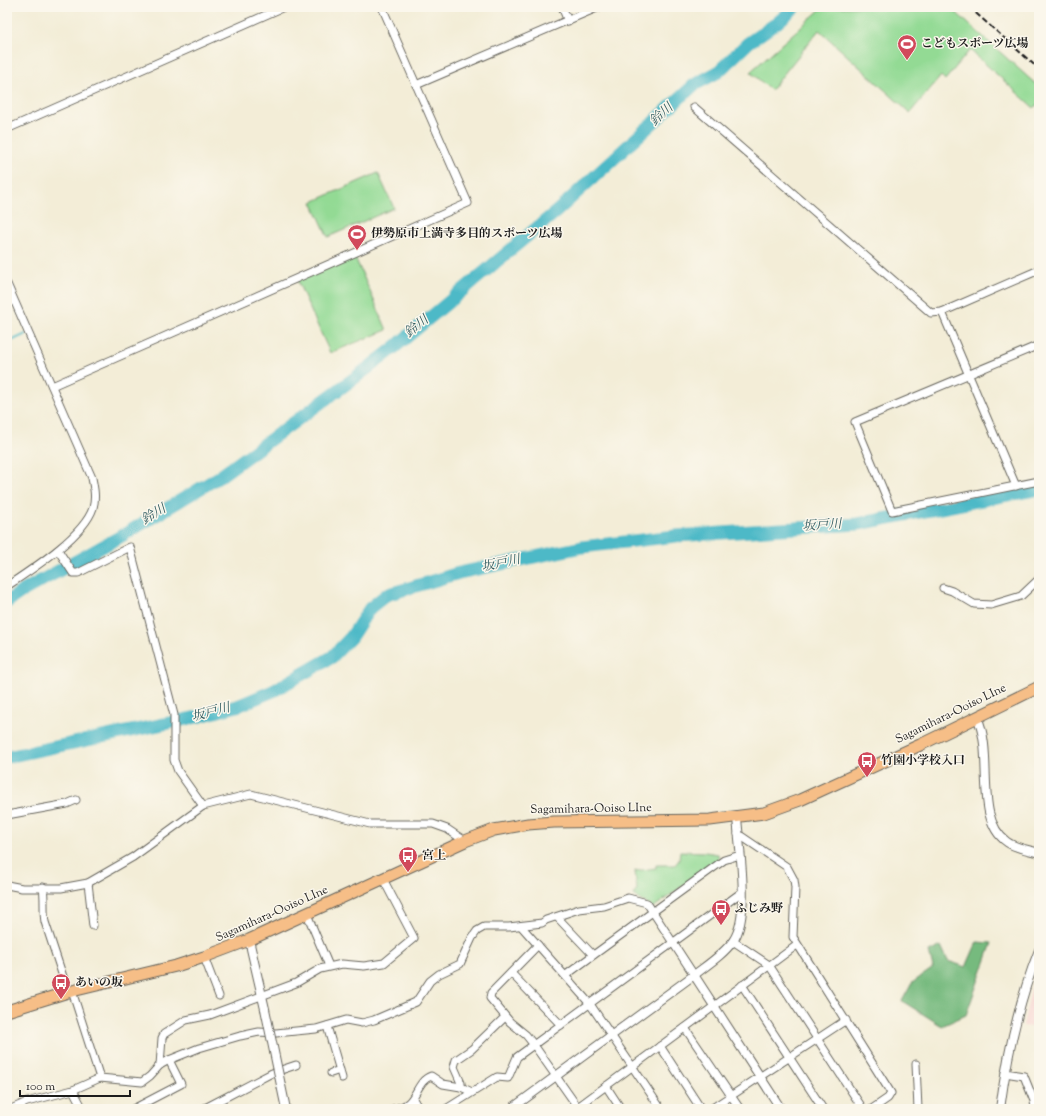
<svg xmlns="http://www.w3.org/2000/svg" width="1046" height="1116" font-family="'Sorts Mill Goudy','Noto Serif JP',serif">
  <rect width="100%" height="100%" fill="#fbf7ec"/>
  <filter id="ink" filterUnits="userSpaceOnUse"><feTurbulence type="fractalNoise" baseFrequency=".025" numOctaves="2"/><feDisplacementMap in="SourceGraphic" scale="8" xChannelSelector="R" yChannelSelector="G"/><feConvolveMatrix kernelMatrix="1 2 1 2 8 2 1 2 1" color-interpolation-filters="sRGB"/></filter>
  <filter id="wash" filterUnits="userSpaceOnUse"><feTurbulence type="fractalNoise" baseFrequency=".012" numOctaves="4" result="noise"/><feDisplacementMap in="SourceGraphic" scale="16" xChannelSelector="R" yChannelSelector="G"/><feGaussianBlur stdDeviation="0.9" result="paint"/><feColorMatrix in="noise" values="0 0 0 0 0 0 0 0 0 0 0 0 0 0 0 0 0 1.4 0 .05"/><feComposite in="paint" operator="in"/></filter>
  <g filter="url(#wash)">
    <rect width="100%" height="100%" fill="#f3edd7"/>
    <!-- built -->
    <polygon fill="#f7d0ce" points="1039,963 1039,1028 1023,1026 1035,972"/>
    <!-- green -->
    <g fill="#93da94" stroke="#587b58">
      <polygon points="823,7 950,7 1039,87 1039,103 1034,108 970,50 945,80 941,76 910,113 819,30 771,90 750,72"/>
      <polygon points="378,173 394,208 328,237 312,202"/>
      <polygon points="354,255 387,330 330,353 297,280"/>
      <polygon points="680,851 705,852 718,854 719,859 653,908 633,895 637,890 635,871 656,868 656,865 675,865 679,860"/>
    </g>
    <!-- forest -->
    <polygon fill="#76ba7e" stroke="#496b4d" points="977,942 992,943 966,1015 942,1026 902,1001 912,983 933,968 929,952 941,946 948,961 966,967"/>
    <g fill="none" stroke-linecap="round" stroke-linejoin="round">
      <!-- stream -->
      <polyline stroke="#4db9c7" stroke-width="2" points="7,343 26,334"/>
      <!-- river -->
      <g stroke="#4db9c7" stroke-width="13">
        <polyline points="7,602 21,592 125,534 219,477 356,377 389,352 557,211 694,85 718,72 748,43 778,22 795,7"/>
        <polyline points="7,757 197,717 240,705 273,691 332,657 351,637 370,608 386,595 459,573 582,547 676,536 858,524 1039,489"/>
      </g>
    </g>
  </g>
  <g filter="url(#ink)">
    <g fill="none" stroke-linecap="round" stroke-linejoin="round">
      <defs>
        <g id="minor">
          <polyline points="562,7 568,21"/>
          <polyline points="416,85 599,7"/>
          <polyline points="694,107 931,313 942,312 1039,270"/>
          <polyline points="7,129 284,7"/>
          <path d="M7 284 92 478C94 488 96 498 93 508 84 536 31 570 7 586"/>
          <polyline points="942,312 1016,486"/>
          <polyline points="1039,345 855,422 892,511 1039,481"/>
          <polyline points="52,386 468,203 382,7"/>
          <polyline points="58,550 73,573 78,573 130,547 174,715 174,760 178,771 203,806"/>
          <polyline points="943,588 952,591 974,604 991,605 1021,596 1039,579"/>
          <polyline points="7,815 67,804 76,800"/>
          <polyline points="738,834 787,867 794,880 795,887 793,937 891,1093 888,1098 872,1109"/>
          <polyline points="88,883 93,926"/>
          <polyline points="7,885 22,888 61,888 88,883 133,857 203,806 251,794 370,824 433,824 447,829 465,841"/>
          <path d="M43 887C45 898 43 910 45 922L68 992"/>
          <polyline points="307,914 329,966"/>
          <polyline points="557,917 593,955"/>
          <polyline points="521,926 590,1004 661,1109"/>
          <polyline points="733,941 769,965 863,1109"/>
          <polyline points="538,945 491,993 490,998 510,1022 526,1035 534,1045 579,1109"/>
          <polyline points="204,957 219,996"/>
          <polyline points="511,973 561,1025"/>
          <polyline points="566,975 724,860 740,855"/>
          <polyline points="742,985 823,1109"/>
          <polyline points="72,991 100,1078"/>
          <polyline points="327,1026 342,1078"/>
          <polyline points="685,1028 740,1109"/>
          <polyline points="660,1046 701,1109"/>
          <polyline points="916,1064 918,1109"/>
          <polyline points="160,1065 162,1038 164,1034 186,1020 210,1015 296,983 320,969 342,964 364,966 384,963 414,938 383,879"/>
          <polyline points="331,1073 340,1070"/>
          <polyline points="1005,1073 1024,1076 1034,1101 1035,1109"/>
          <polyline points="606,1086 621,1109"/>
          <polyline points="461,1087 461,1083 454,1067 456,1060 472,1049 505,1017"/>
          <polyline points="73,1090 83,1109"/>
          <polyline points="413,1099 419,1109"/>
          <polyline points="11,1109 27,1102 73,1090 100,1078 142,1082 150,1076 160,1065 169,1060 199,1048 240,1036 259,1032 276,1033 316,1029 346,1020 362,1023 374,1020 416,1002 430,981 439,974 460,964 472,938 477,931 484,927 509,927 542,923 546,920 579,909 604,906 628,898 647,903 694,975"/>
          <polyline points="133,1109 181,1084 169,1060"/>
          <polyline points="203,1109 272,1073 296,1065"/>
          <path d="M393 1109C418 1107 414 1082 431 1076L443 1084 461 1087 472 1092"/>
          <polyline points="446,1109 497,1077 508,1078 517,1057 742,892"/>
          <polyline points="575,1109 797,945"/>
          <polyline points="711,1109 846,1020"/>
        </g>
        <g id="tertiary">
          <path d="M977 717C995 755 973 818 1007 842 1015 848 1029 850 1039 853"/>
          <polyline points="249,940 265,1009"/>
          <polyline points="694,975 781,1109"/>
          <path d="M511 1109 694 975C707 965 723 955 733 941 751 916 739 848 737 817"/>
          <path d="M1000 1109C1007 1056 1019 1000 1039 950"/>
        </g>
        <polyline id="primary" points="7,1011 68,992 176,966 204,957 249,940 465,841 494,830 528,824 554,822 710,820 764,813 800,800 920,745 1039,687"/>
      </defs>
      <!-- minor casing -->
      <use href="#minor" stroke="#67655d" stroke-width="9"/>
      <!-- tertiary casing -->
      <use href="#tertiary" stroke="#67655d" stroke-width="10"/>
      <!-- primary casing -->
      <use href="#primary" stroke="#67655d" stroke-width="13"/>
      <!-- minor -->
      <use href="#minor" stroke="#fff" stroke-width="7"/>
      <!-- tertiary -->
      <use href="#tertiary" stroke="#fff" stroke-width="8"/>
      <!-- primary -->
      <use href="#primary" stroke="#f6be87" stroke-width="11"/>
      <!-- rail -->
      <polyline stroke="#1c1c1c" stroke-width="2" stroke-dasharray="6 3" stroke-linecap="butt" points="969,7 1039,69"/>
      <defs>
        <polyline id="tertiary-bridge" points="265,1009 286,1109"/>
      </defs>
      <!-- tertiary-bridge casing -->
      <use href="#tertiary-bridge" stroke="#67655d" stroke-width="10" stroke-linecap="butt"/>
      <!-- tertiary-bridge -->
      <use href="#tertiary-bridge" stroke="#fff" stroke-width="8"/>
    </g>
  </g>
  <!-- icons -->
  <defs>
    <symbol id="stadium-pin" viewBox="-11 -11 22 30"><path d="M0 17L-7.5 6A9.5 9.5 0 1 1 7.5 6Z" fill="#d1495b" stroke="#fbf7ec"/><path d="M0-5a6.5 5 0 1 0 0 10a6.5 5 0 1 0 0-10ZM-3.5-1.8h7v3.6h-7Z" fill="#fff"/></symbol>
    <symbol id="bus-pin" viewBox="-11 -11 22 30"><path d="M0 17L-7.5 6A9.5 9.5 0 1 1 7.5 6Z" fill="#d1495b" stroke="#fbf7ec"/><path d="M-5-6H5V4H4V6H2V4H-2V6H-4V4H-5ZM-3.5-4V0h7V-4ZM-3.5 1.2v1.5H-2V1.2ZM2 1.2v1.5H3.5V1.2Z" fill="#fff"/></symbol>
  </defs>
  <g fill-rule="evenodd">
    <use href="#stadium-pin" x="896" y="33" width="22" height="30"/>
    <use href="#stadium-pin" x="346" y="223" width="22" height="30"/>
    <use href="#bus-pin" x="856" y="750" width="22" height="30"/>
    <use href="#bus-pin" x="397" y="845" width="22" height="30"/>
    <use href="#bus-pin" x="710" y="898" width="22" height="30"/>
    <use href="#bus-pin" x="50" y="972" width="22" height="30"/>
  </g>
  <g text-anchor="middle" dominant-baseline="central" stroke-width="3" stroke-linejoin="round" paint-order="stroke">
    <!-- poi labels -->
    <g font-size="12" font-weight="bold" fill="#1c1c1c" stroke="#fbf7ec" text-anchor="start">
      <text x="921" y="44">こどもスポーツ広場</text>
      <text x="371" y="234">伊勢原市上満寺多目的スポーツ広場</text>
      <text x="881" y="761">竹園小学校入口</text>
      <text x="422" y="856">宮上</text>
      <text x="735" y="909">ふじみ野</text>
      <text x="75" y="983">あいの坂</text>
    </g>
    <!-- street labels -->
    <g font-size="12" fill="#1c1c1c" stroke="#fbf7ec">
      <text transform="translate(951 714) rotate(-26)">Sagamihara-Ooiso LIne</text>
      <text transform="translate(591 809) rotate(-1)">Sagamihara-Ooiso LIne</text>
      <text transform="translate(272 914) rotate(-24)">Sagamihara-Ooiso LIne</text>
    </g>
    <!-- water labels -->
    <g font-size="13" font-style="italic" fill="#305b60" stroke="#fbf7ec">
      <text transform="translate(662 115) rotate(-43)">鈴川</text>
      <text transform="translate(417 327) rotate(-39)">鈴川</text>
      <text transform="translate(154 515) rotate(-31)">鈴川</text>
      <text transform="translate(822 526) rotate(-4)">坂戸川</text>
      <text transform="translate(501 564) rotate(-12)">坂戸川</text>
      <text transform="translate(211 713) rotate(-15)">坂戸川</text>
    </g>
  </g>
  <!-- margin -->
  <rect width="1046" height="1116" fill="none" stroke="#fbf7ec" stroke-width="24"/>
  <!-- scale -->
  <path d="M20 1090v6h110v-6" fill="none" stroke="#1c1c1c" stroke-width="2"/>
  <text x="26" y="1090" font-size="12" fill="#1c1c1c" stroke="#fbf7ec" stroke-width="3" paint-order="stroke">100 m</text>
</svg>
